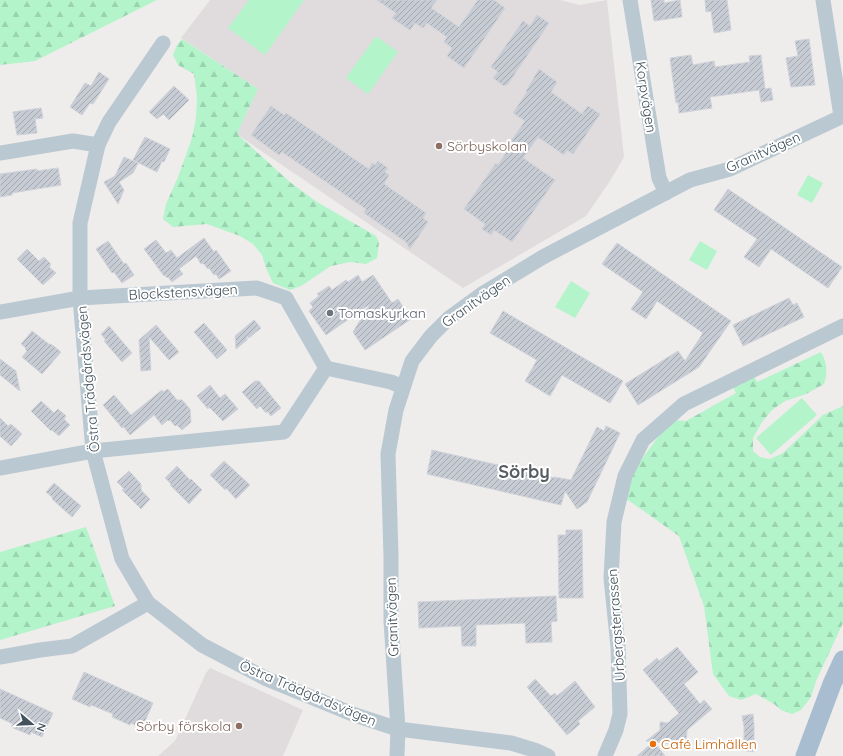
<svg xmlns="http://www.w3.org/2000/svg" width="843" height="756" font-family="Quicksand,sans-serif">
  <defs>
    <pattern id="forest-firs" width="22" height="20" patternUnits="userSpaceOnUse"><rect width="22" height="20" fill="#b3f4ca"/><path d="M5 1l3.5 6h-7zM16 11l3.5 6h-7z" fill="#9bd3b0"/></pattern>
    <pattern id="building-hatch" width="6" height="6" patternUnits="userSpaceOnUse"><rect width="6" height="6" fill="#c7cbd3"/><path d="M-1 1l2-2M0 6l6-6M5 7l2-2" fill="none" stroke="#a3a7ae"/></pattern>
  </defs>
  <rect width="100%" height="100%" fill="#efecec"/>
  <!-- education -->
  <g fill="#e0dcde">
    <polygon points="210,0 560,0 580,5 607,0 624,157 610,181 586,216 463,288 238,135 239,129 258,89 181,38"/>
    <polygon points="210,668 303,710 283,756 158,756 175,741 206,673"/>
  </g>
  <!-- green -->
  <g fill="#b3f4ca">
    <polygon points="249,0 304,0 265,55 228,28"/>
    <polygon points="376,36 398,52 368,94 346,78"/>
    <polygon points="808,175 823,183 812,203 797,195"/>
    <polygon points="700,241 717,251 707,270 689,260"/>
    <polygon points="571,281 590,293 575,318 555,307"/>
    <polygon points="802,398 817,415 771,455 756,438"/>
  </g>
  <!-- forest -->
  <g fill="url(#forest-firs)">
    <polygon points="0,0 157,0 35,61 0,65"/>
    <polygon points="182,39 258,89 239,129 238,135 291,183 317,202 376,236 379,243 377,258 366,264 350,262 331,266 301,286 290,290 273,283 266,268 262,255 253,244 240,236 207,224 173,227 163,219 166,204 178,177 192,138 196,118 197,97 194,74 178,65 173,55 177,45"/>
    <path d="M821 352C827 363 828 372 824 384L806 394 785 401 772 410 762 422 753 438V451L760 457 770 459 783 453 823 415 843 406V623L816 681 811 697 801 710 792 714 781 710 774 704 756 694 741 700 729 696 713 674 704 606 679 536 625 498 636 467 661 433 673 420 686 421 736 393 731 383 752 372 757 382Z"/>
    <polygon points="86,527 115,606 0,640 0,552"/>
  </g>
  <!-- building -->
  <g fill="url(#building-hatch)" stroke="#cfd2d9">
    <polygon points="377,0 437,0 431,8 459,27 478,0 494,0 505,8 464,68 447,56 452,48 444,42 447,37 427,23 423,28 415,23 410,30 392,18 396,13"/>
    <polygon points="651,0 664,0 664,3 680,0 682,17 654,21"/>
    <polygon points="705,0 727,0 731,30 714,33 711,11 706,12"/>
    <polygon points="537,15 549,23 508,84 504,86 493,78 498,72 491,67 523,21 530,26"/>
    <polygon points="809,39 815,85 791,87 786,58 798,56 795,41"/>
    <polygon points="691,55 693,65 714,61 715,67 750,62 749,56 761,55 765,89 771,88 773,100 761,102 759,90 710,97 712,108 679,113 678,102 676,103 670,58"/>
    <polygon points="539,69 557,82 551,92 582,114 588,106 600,114 573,154 567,150 564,155 538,137 523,158 555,180 512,242 494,230 491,235 482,229 485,224 464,209 496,163 498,165 513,142 511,141 525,121 513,113 527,92 526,91"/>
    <polygon points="99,72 109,79 93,104 90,103 82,115 70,107 85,83 91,86"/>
    <polygon points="174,86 189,100 169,120 163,114 157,119 149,112"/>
    <polygon points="271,106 284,115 286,113 369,169 372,163 375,165 378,161 388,168 385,172 389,175 384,184 426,213 423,218 428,222 410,249 406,242 364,213 366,209 282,152 279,155 251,135"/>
    <polygon points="41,108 43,118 35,119 37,133 17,135 13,112"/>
    <polygon points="145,137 170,149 164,162 162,161 157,172 133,160"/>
    <polygon points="124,157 138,163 133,173 119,182 124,190 118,204 104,182 115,176"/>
    <polygon points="58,168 61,185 12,193 12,195 0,197 0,174 37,169 37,171"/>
    <polygon points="728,189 842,267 828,288 771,249 759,267 744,257 757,239 714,210"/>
    <polygon points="204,238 214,252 216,250 231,271 219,279 216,274 214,275 209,268 208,269 203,263 201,264 196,256 179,269 183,274 172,282 168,277 167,278 165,275 164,276 144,249 156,240 166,253 171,250 177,258"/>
    <polygon points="108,241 124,264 126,263 134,275 122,283 114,272 112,273 96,249"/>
    <polygon points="617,243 731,321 699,367 638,405 625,384 678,351 685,361 703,333 657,301 646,319 631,309 643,292 602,264"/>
    <polygon points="27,249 39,261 44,257 51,264 49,267 56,273 43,285 17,259"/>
    <polygon points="358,275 362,282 373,275 392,303 398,299 411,319 365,350 353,332 370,304 326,335 309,311 313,307 310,303 319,296 317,294 329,286 332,290 346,280 348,282"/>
    <polygon points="789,298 793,305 797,303 804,317 743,346 733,325"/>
    <polygon points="503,311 623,381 610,403 562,375 550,396 525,381 537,360 490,333"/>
    <polygon points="254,320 261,328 249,338 247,336 247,340 236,349 235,336"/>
    <polygon points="204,323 227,350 217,359 194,332"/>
    <polygon points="156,325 179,352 169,360 149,337 151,370 141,371 139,340"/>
    <polygon points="109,326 132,353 122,362 104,341 106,340 101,334"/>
    <polygon points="32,331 50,345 51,344 61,352 42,374 22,357 27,351 25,349 26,348 21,344"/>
    <polygon points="0,359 16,371 20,391 0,375"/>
    <polygon points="255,381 259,381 281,408 271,416 267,411 266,413 260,406 257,409 242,392"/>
    <polygon points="210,385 220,398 225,394 238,409 223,421 209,407 208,409 197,396"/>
    <polygon points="168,389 177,400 182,400 190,409 191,422 182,430 177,425 175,426 170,420 168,421 168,420 162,425 154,415 130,435 124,427 122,428 103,405 114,395 131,415 162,390 163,392"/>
    <polygon points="41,401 54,413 58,409 66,416 64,419 70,425 59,436 52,430 51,431 31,411"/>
    <polygon points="0,418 8,426 11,424 22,434 11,446 0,436"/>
    <polygon points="606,426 620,433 587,502 577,509 565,491 561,505 427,474 432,450 555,478 554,477 571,480 597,427 604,431"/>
    <polygon points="224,461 250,485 236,499 226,488 225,490 210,475"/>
    <polygon points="177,466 190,480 191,479 202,490 189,504 170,485 171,484 165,478"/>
    <polygon points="129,471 141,484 141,490 150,499 141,509 122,490 124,489 117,482"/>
    <polygon points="54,483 81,506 72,517 52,499 53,498 46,492"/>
    <polygon points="566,530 582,530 583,598 559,598 558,535 566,535"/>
    <polygon points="556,596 557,621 551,622 552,642 526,643 525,623 476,625 476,646 462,646 461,626 419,628 418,602"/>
    <polygon points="677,647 698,672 684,684 700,704 704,700 712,709 687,730 686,745 654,742 665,756 637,756 653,742 646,741 660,730 660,722 668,723 679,713 643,670 657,658 659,661"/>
    <polygon points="84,672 153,703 142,728 131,723 130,725 112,717 113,714 91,705 90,707 72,699"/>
    <polygon points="535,679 551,696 555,693 557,696 575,681 595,707 578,721 580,724 567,735 527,687"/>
    <polygon points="0,689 53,713 42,737 31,732 30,735 11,727 13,724 0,718"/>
    <polygon points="753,714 754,725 754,741 753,752 742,750 744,740 744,726 742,716"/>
  </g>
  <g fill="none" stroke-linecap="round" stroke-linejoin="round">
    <!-- minor -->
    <g stroke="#bac8d1" stroke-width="15">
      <polyline points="630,0 659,178 666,193"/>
      <polyline points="823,0 841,116"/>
      <polyline points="163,43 109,122 98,145 80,223 80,298 93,451 122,559 148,603 202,645 267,679 355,715 398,729 511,743 537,751 548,756"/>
      <polyline points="0,153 73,141 98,145"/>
      <polyline points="0,312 80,298 257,288 286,298 326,368 391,382 403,387"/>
      <polyline points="0,468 93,451 284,432 326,368"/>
      <polyline points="0,657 40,650 72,646 148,603"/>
      <polyline points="397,756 398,729 391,621 391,556 388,454 396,410 412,361 431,336 449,318 482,294 543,257 690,180 730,169 843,116"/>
      <polyline points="605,756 616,730 620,714 618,647 611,578 614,522 625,476 643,440 684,404 843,326"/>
    </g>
    <!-- major -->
    <polyline stroke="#a8bdcf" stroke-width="19" points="805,756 832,684 843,660"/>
  </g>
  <!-- markers -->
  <g fill="#8d6e63" stroke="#fff" stroke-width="1.5">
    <circle cx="439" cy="146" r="4"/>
    <circle cx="239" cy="726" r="4"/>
  </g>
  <circle fill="#6b7280" stroke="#fff" stroke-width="1.5" cx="330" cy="313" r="4"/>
  <circle fill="#e8710a" stroke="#fff" stroke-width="1.5" cx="653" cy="744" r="4"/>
  <g text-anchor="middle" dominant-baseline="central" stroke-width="4" stroke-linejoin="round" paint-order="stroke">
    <!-- street labels -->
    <g font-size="14" fill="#42515b" stroke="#fff">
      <text transform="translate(646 97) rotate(81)">Korpvägen</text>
      <text transform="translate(763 152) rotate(-24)">Granitvägen</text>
      <text transform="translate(183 292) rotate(-3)">Blockstensvägen</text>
      <text transform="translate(476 301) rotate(-35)">Granitvägen</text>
      <text transform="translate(88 379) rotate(-95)">Östra Trädgårdsvägen</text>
      <text transform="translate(392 617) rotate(-92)">Granitvägen</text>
      <text transform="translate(616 625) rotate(-94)">Urbergsterrassen</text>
      <text transform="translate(308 693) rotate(23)">Östra Trädgårdsvägen</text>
    </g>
    <!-- education labels -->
    <g font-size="14" fill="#785e54" stroke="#fff" text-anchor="start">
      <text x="447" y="146">Sörbyskolan</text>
      <text x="231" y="726" text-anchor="end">Sörby förskola</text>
    </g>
    <!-- worship labels -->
    <g font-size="14" fill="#5b616d" stroke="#fff" text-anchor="start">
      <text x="338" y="313">Tomaskyrkan</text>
    </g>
    <!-- food labels -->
    <g font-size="14" fill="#c56008" stroke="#fff" text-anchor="start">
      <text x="661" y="744">Café Limhällen</text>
    </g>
    <!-- district labels -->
    <g font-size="18" font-weight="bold" fill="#585d62" stroke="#fff">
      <text x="524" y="471">Sörby</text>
    </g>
  </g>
  <!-- north arrow -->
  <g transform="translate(32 724) rotate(109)" stroke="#ffffff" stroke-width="3" paint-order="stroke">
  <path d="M0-3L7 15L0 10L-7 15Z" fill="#42515b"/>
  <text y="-6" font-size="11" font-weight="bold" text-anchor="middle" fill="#42515b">N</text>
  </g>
</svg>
